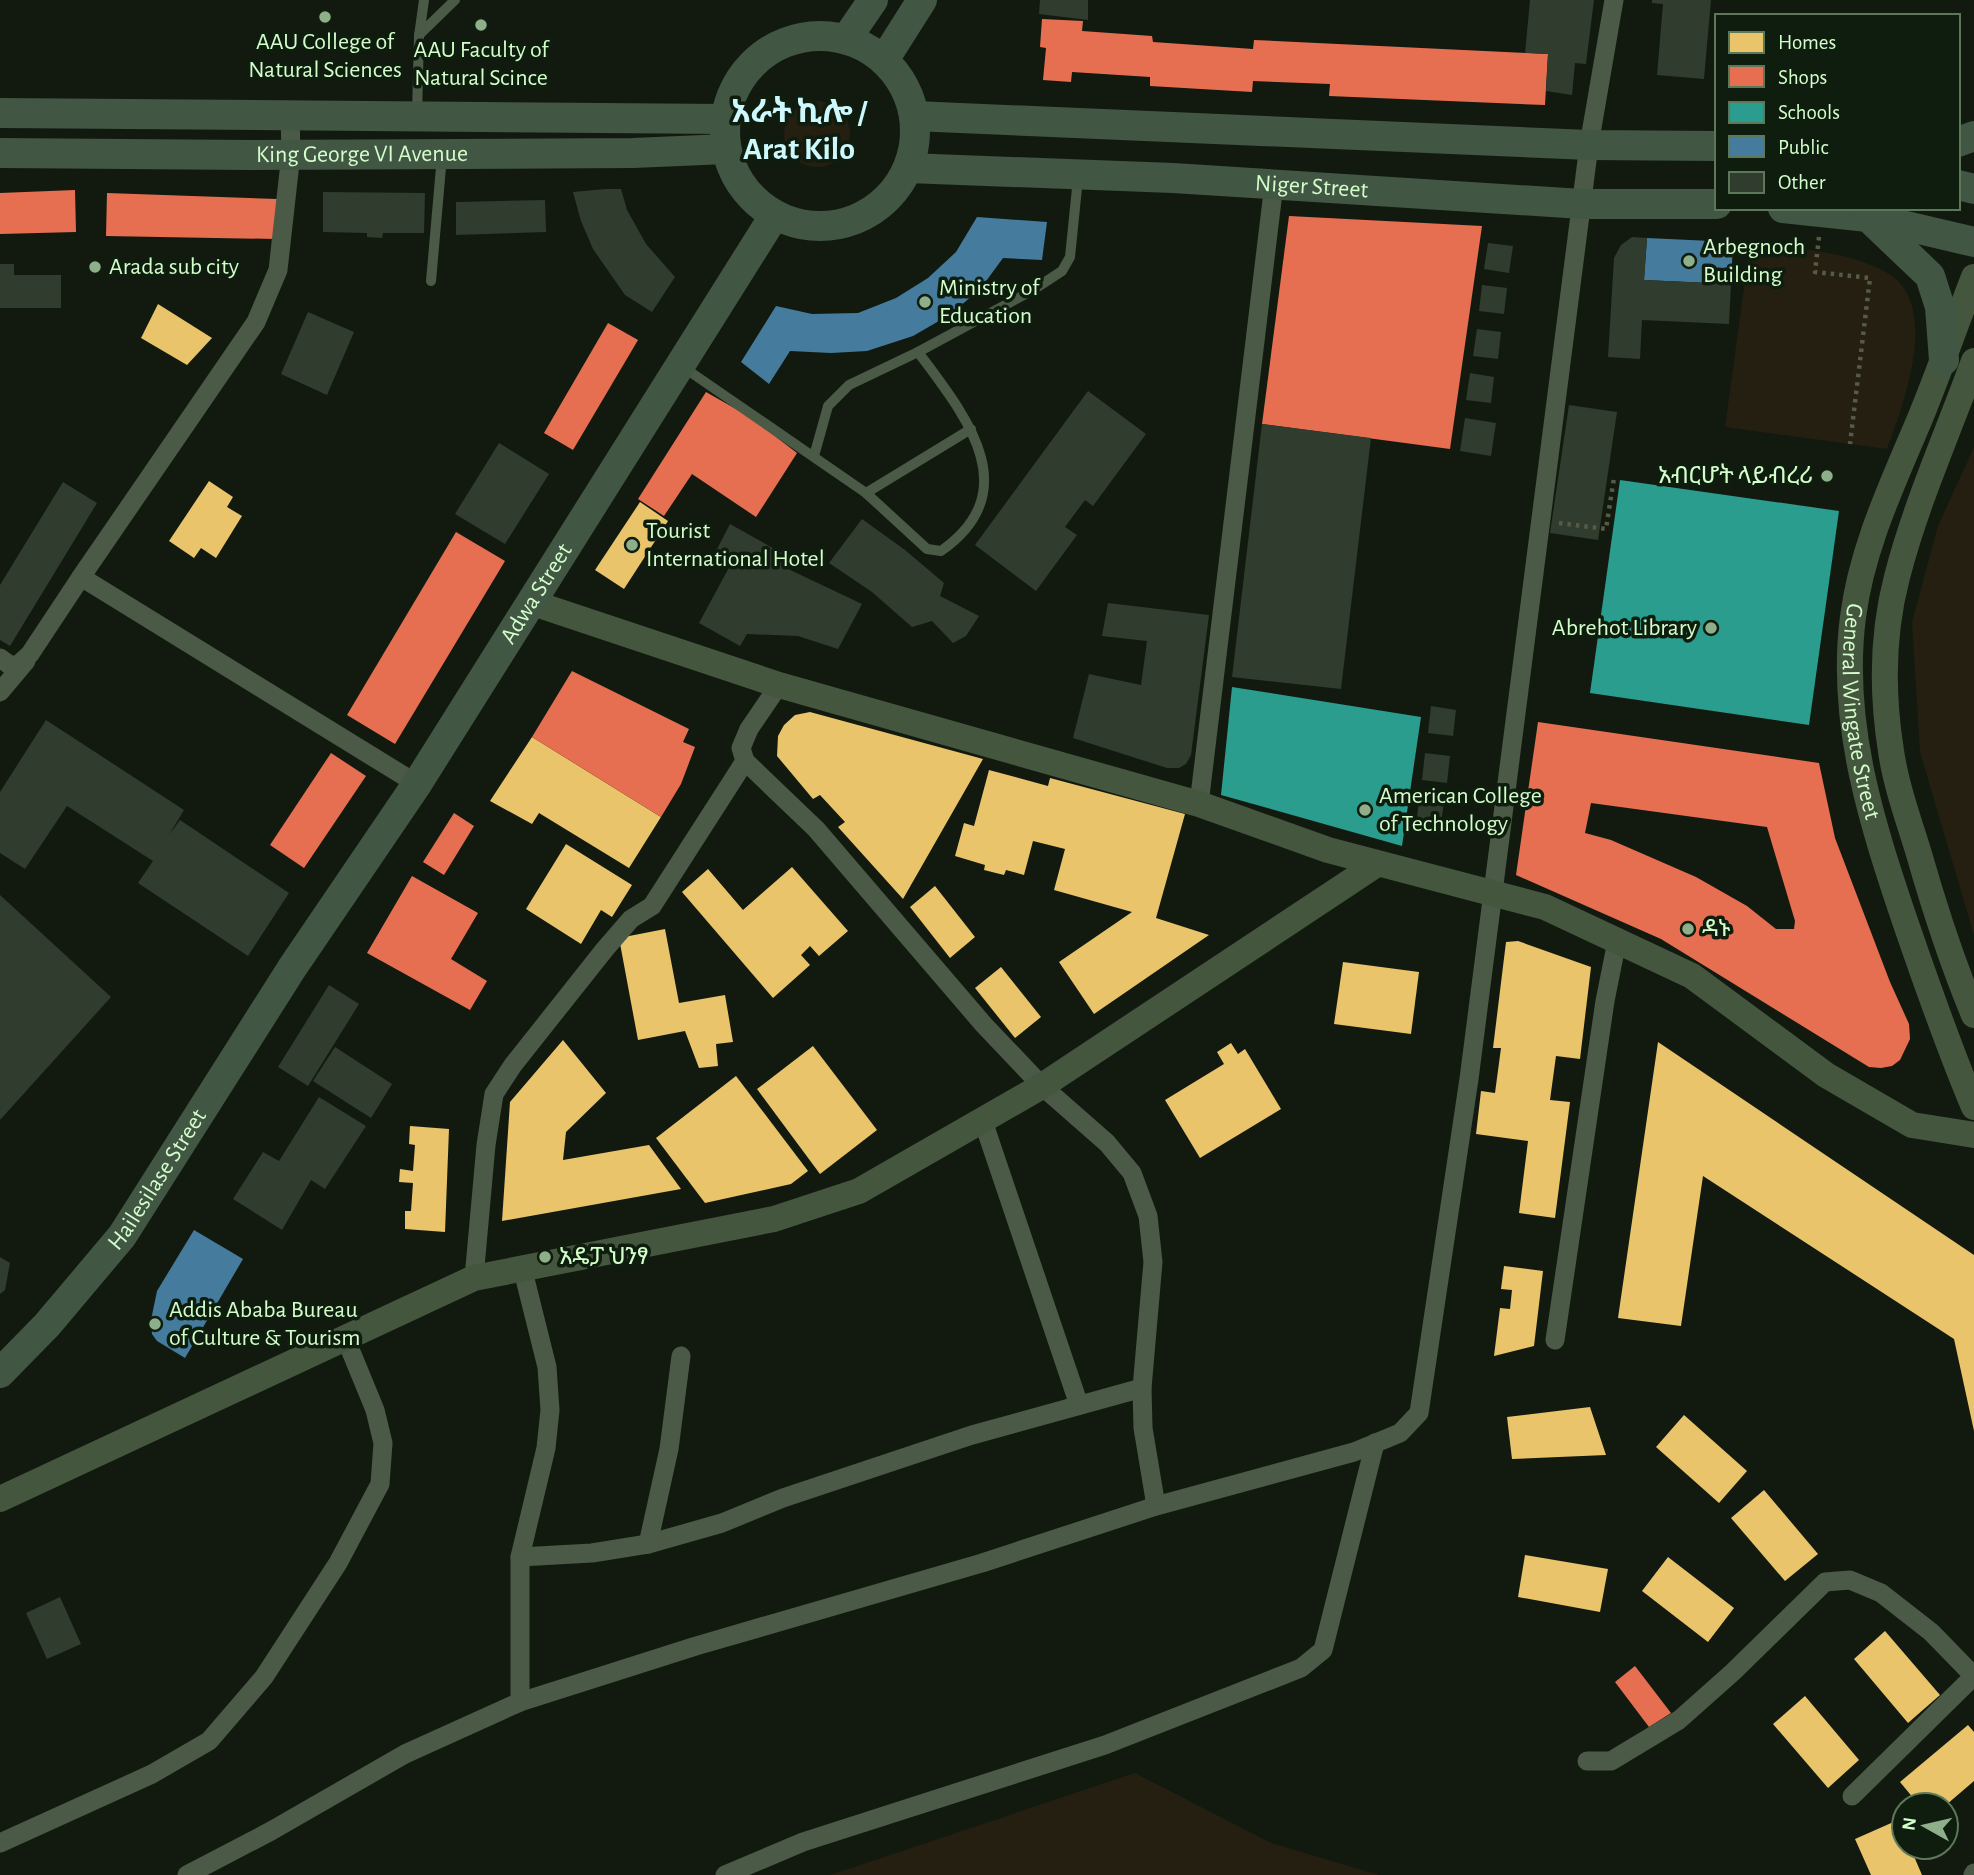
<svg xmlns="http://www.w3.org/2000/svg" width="1974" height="1875" font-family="'Alegreya Sans','Noto Sans Ethiopic',sans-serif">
  <rect width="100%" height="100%" fill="#121a10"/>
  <!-- green -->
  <g fill="#241f10">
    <circle cx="817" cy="134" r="33"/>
    <path d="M1750 244C1794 248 1855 251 1892 276 1939 310 1903 406 1887 449L1725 427Z"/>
    <polygon points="1974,447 1974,935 1920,752 1912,622 1938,526"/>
    <polygon points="1135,1773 1271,1843 1379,1875 830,1875"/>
  </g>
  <!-- homes -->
  <g fill="#e9c46a">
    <polygon points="158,304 212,338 187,365 141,338"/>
    <polygon points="209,481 233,497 227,507 242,516 216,558 201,548 194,558 169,541"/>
    <polygon points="640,502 668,521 624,589 595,570"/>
    <polygon points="810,712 983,759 903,899 838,827 845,822 820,795 813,799 777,756 778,736 784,725 795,715"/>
    <polygon points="532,737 661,817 629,868 539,813 532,824 490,801"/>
    <polygon points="989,770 1048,786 1050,778 1185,814 1156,918 1209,935 1094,1014 1059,962 1132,912 1054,890 1065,849 1033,841 1024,875 1006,870 1004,875 984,870 985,865 955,856 964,823 974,826"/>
    <polygon points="566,844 632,885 612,917 601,910 581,944 526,909"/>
    <polygon points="792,867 848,931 819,956 810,946 801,955 810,965 773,998 682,892 708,869 743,910"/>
    <polygon points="935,886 975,937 950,958 910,907"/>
    <polygon points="665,929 679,1003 725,995 733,1042 716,1044 718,1066 699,1068 685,1031 638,1040 619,938"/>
    <polygon points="1518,941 1591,967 1580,1059 1556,1056 1550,1100 1570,1102 1555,1218 1519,1213 1528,1141 1476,1134 1481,1091 1495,1093 1501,1048 1493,1048 1506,942"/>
    <polygon points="1343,962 1419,972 1411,1034 1334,1024"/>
    <polygon points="1001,967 1041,1017 1015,1038 975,988"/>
    <polygon points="563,1040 606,1093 566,1132 563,1160 649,1145 681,1189 502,1221 510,1102"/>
    <polygon points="1658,1042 1974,1255 1974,1431 1954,1339 1703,1176 1681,1326 1618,1318"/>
    <polygon points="1231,1043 1238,1054 1245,1049 1281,1109 1200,1158 1165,1100 1224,1064 1217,1052"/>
    <polygon points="813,1046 877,1130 820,1174 757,1089"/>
    <polygon points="736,1076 808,1171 791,1184 705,1203 656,1138"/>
    <polygon points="410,1126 449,1129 445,1232 405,1229 405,1211 411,1211 413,1183 399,1182 400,1169 413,1171 415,1145 409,1144"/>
    <polygon points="1504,1266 1543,1271 1534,1346 1494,1356 1500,1308 1510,1309 1512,1290 1501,1289"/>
    <polygon points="1590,1407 1606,1455 1512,1459 1507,1417"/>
    <polygon points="1684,1415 1747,1471 1719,1503 1656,1447"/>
    <polygon points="1764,1490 1818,1554 1785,1581 1731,1518"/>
    <polygon points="1525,1555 1608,1569 1600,1612 1518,1597"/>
    <polygon points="1668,1557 1734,1608 1708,1642 1642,1591"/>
    <polygon points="1885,1631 1940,1695 1908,1723 1854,1659"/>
    <polygon points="1805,1696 1859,1760 1828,1788 1773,1724"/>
    <polygon points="1968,1725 1974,1732 1974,1781 1946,1805 1919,1805 1900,1782"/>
    <polygon points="1898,1820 1904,1833 1904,1847 1910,1847 1922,1875 1871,1875 1855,1839"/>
  </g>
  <!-- shops -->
  <g fill="#e76f51" fill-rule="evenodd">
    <polygon points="1042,19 1083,21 1082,31 1152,36 1153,42 1253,49 1254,40 1548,54 1545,105 1329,96 1330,84 1253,81 1252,92 1150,86 1150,77 1072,72 1071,82 1043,80 1046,48 1040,47"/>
    <polygon points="75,190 76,232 0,234 0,193"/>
    <polygon points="107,193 277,199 276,239 106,236"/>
    <polygon points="1289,216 1482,226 1450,449 1262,424"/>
    <polygon points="608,323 638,340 573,450 544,433"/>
    <polygon points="706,392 750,417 797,453 756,517 692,474 664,516 638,499"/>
    <polygon points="456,532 505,561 395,744 347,715"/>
    <polygon points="572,671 689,729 683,742 695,747 681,784 661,817 532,737"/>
    <path d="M1538 722 1819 763 1835 838 1890 982 1909 1024 1910 1039 1900 1060 1892 1066 1881 1068 1869 1067 1661 939 1516 875ZM1591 803 1767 827 1795 921 1794 929H1776L1747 906 1696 877 1611 840 1585 833Z"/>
    <polygon points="331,753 366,776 304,868 270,845"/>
    <polygon points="454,813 474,826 444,875 423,862"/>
    <polygon points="412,876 478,913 451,959 487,981 470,1010 367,953"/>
    <polygon points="1635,1666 1671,1713 1649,1727 1615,1682"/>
  </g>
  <!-- schools -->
  <g fill="#2a9d8f">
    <polygon points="1620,480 1839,511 1809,725 1590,693"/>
    <polygon points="1232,687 1421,717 1402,846 1221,795"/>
  </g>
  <!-- public -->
  <g fill="#457b9d">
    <polygon points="977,217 1047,222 1042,260 1003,258 981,288 951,314 913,336 867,351 831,353 790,351 769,384 741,362 776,306 812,314 858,313 896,298 928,278 956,252"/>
    <polygon points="1647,238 1733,242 1731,284 1644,280"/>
    <polygon points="194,1230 243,1259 185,1358 157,1341 152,1334 151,1320 157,1291"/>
  </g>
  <!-- building -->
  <g fill="#2f3c2e">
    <polygon points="1040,0 1088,0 1088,20 1039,14"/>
    <polygon points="1530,0 1594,0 1586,64 1575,63 1572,95 1546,91 1548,54 1525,53"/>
    <polygon points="1652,0 1711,0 1704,79 1657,75 1663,4 1652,3"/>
    <polygon points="605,189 621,189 627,210 646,244 675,277 652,312 625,295 593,249 581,221 573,192"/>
    <polygon points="323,192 425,193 424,233 383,233 382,238 367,237 367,233 323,232"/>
    <polygon points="545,200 546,232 456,235 456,202"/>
    <polygon points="1632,237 1647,238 1644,280 1731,284 1729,324 1642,320 1640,359 1608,357 1614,258 1621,245"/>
    <polygon points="1488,243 1513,246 1509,273 1484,269"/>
    <polygon points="0,264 14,264 14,275 61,275 61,308 0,308"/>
    <polygon points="1482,285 1507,288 1504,314 1479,311"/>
    <polygon points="308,312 354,332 327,395 281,374"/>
    <polygon points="1477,329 1501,332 1498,359 1473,356"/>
    <polygon points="1470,373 1494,377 1491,403 1466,400"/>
    <polygon points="1088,391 1146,434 1093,506 1085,500 1065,527 1077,535 1036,591 975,545"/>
    <polygon points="1569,405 1617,412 1598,540 1550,533"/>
    <polygon points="1465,418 1496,423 1491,456 1460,451"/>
    <polygon points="1262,424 1371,438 1341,689 1232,677"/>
    <polygon points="499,443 549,474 505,544 455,514"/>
    <polygon points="63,482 97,503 10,646 0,640 0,585"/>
    <polygon points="862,519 905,550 944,583 940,596 979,616 966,636 953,643 932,621 912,627 872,592 829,563"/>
    <polygon points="730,524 789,557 784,567 862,604 838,649 798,636 747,634 740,646 699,623 732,562 715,553"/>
    <polygon points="1108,603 1209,615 1191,755 1186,764 1179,768 1167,768 1073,738 1089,674 1141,685 1147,641 1102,636"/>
    <polygon points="1431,706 1456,710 1453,736 1428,733"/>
    <polygon points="46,720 184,810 169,835 180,820 289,893 248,956 138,883 153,861 67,806 25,869 0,853 0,792"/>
    <polygon points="1425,753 1450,756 1447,783 1422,780"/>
    <polygon points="1419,800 1444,803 1440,829 1416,826"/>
    <polygon points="0,895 111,997 0,1120"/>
    <polygon points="329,985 359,1004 308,1086 278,1067"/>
    <polygon points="335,1047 392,1084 371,1118 313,1081"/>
    <polygon points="319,1097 366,1126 325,1189 311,1180 282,1230 233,1199 263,1152 279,1161"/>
    <polygon points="0,1257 10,1263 5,1290 0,1294"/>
    <polygon points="60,1597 81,1644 47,1659 26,1613"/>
  </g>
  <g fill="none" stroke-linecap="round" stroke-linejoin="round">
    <!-- path -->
    <g stroke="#565b45" stroke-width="4.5" stroke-dasharray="3.5 5" stroke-linecap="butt">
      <polyline points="1819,237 1815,272 1870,278 1850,444"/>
      <polyline points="1559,523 1606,529 1614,478"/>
    </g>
    <!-- lane -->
    <g stroke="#4a5a46" stroke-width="10">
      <polyline points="419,35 455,0"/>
      <polyline points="417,115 419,36 424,0"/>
      <polyline points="431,281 442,156"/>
      <polyline points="683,367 866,493 971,429"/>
      <polyline points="814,456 828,406 849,385 918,352 1033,290 1062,271 1070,257 1078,178"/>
      <path d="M866 493 927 549 941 551C1028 490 964 414 918 352"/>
    </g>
    <!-- street -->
    <g stroke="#4a5a46" stroke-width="19">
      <polyline points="290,114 291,154 278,270 256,322 81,577 417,784"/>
      <polyline points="0,658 11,666 19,664 30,654 81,577"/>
      <polyline points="779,685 749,729 741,748 745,761 816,829 984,1025 1042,1086 1107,1143 1132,1173 1148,1216 1153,1262 1142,1388 1143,1428 1156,1506"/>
      <polyline points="0,692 26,661"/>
      <polyline points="1199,804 1274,184"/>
      <polyline points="983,1121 1079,1405"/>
      <polyline points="474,1278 486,1145 494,1094 513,1065 605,949 631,919 652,906 745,761"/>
      <polyline points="1555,1340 1605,1001 1617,941"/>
      <polyline points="648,1544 669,1449 681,1356"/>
      <polyline points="520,1557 592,1553 648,1544 722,1523 783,1498 972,1435 1142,1388"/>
      <polyline points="520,1702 520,1557 546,1448 550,1410 547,1367 522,1267"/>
      <polyline points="1587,1761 1611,1761 1679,1720 1733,1672 1825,1582 1850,1580 1881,1593 1931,1632 1974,1676"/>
      <polyline points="1852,1796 1974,1676"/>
      <polyline points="0,1843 152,1774 209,1741 264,1677 338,1563 380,1484 383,1443 375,1410 345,1337"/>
      <polyline points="187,1875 271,1831 405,1754 520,1702 696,1646 982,1563 1156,1506 1354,1452 1400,1433 1419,1413 1469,1079 1589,145 1614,0"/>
      <polyline points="725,1875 803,1842 1105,1745 1301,1668 1323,1650 1375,1443"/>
      <polyline points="1973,1875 1974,1873"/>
    </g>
    <!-- secondary -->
    <g stroke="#45563f" stroke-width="26">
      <path id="s1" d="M1974 277C1956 323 1940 370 1921 416 1894 481 1862 546 1853 617 1839 724 1873 827 1907 927 1928 988 1949 1048 1974 1107"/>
      <path d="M1974 361C1948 433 1916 503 1897 577 1882 634 1882 694 1891 751 1896 786 1909 821 1919 854 1935 910 1952 962 1974 1015"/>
      <polyline points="530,602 779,685 1199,804 1328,850 1545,907 1692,976 1826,1075 1912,1125 1974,1135"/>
      <polyline points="0,1499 474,1278 774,1219 859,1191 1042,1086 1377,864"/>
    </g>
    <!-- primary -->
    <g stroke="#415643" stroke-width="30">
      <circle cx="820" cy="131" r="95"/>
      <polyline points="847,38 873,0"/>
      <polyline points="884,60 922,0"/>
      <polyline points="0,113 725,119"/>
      <polyline points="914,116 1589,145 1717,146"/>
      <polyline points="1958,142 1974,136"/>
      <path id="s2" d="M0 153 251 155 633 153 726 149"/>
      <path id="s3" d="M908 168 1173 178 1582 204H1717"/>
      <polyline points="1958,185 1974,189"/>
      <polyline points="1783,208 1868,217 1974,242"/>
      <polyline points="1868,217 1930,276 1940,307 1944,360"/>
      <path id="s4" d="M0 1373 47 1325 122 1236 292 968 417 784 774 216"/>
    </g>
  </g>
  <!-- markers -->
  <g fill="#8fae8a" stroke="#0e1d0d" stroke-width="2.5">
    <circle cx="325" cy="17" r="7"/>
    <circle cx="481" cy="25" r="7"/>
    <circle cx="1689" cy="261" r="7"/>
    <circle cx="95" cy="267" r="7"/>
    <circle cx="925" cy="302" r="7"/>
    <circle cx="1827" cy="476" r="7"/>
    <circle cx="632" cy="545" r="7"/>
    <circle cx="1711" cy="628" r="7"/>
    <circle cx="1365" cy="810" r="7"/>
    <circle cx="1688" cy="929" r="7"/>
    <circle cx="545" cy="1257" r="7"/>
    <circle cx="155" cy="1324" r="7"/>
  </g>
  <g text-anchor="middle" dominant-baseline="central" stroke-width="7" stroke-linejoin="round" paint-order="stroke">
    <!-- poi labels -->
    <g font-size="24" fill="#d3fdcb" stroke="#0e1d0d" text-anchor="start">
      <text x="325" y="42" text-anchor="middle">AAU College of<tspan x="325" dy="28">Natural Sciences</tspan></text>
      <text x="481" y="50" text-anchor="middle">AAU Faculty of<tspan x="481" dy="28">Natural Scince</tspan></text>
      <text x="1703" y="247">Arbegnoch<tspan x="1703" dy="28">Building</tspan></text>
      <text x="109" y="267">Arada sub city</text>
      <text x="939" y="288">Ministry of<tspan x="939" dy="28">Education</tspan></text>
      <text x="1813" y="476" text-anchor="end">አብርሆት ላይብረሪ</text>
      <text x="646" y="531">Tourist<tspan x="646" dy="28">International Hotel</tspan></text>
      <text x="1697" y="628" text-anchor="end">Abrehot Library</text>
      <text x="1379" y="796">American College<tspan x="1379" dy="28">of Technology</tspan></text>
      <text x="1702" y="929">ዳኑ</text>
      <text x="559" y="1257">አዴፓ ህንፃ</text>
      <text x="169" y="1310">Addis Ababa Bureau<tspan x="169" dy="28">of Culture &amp; Tourism</tspan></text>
    </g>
    <!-- street labels -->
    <g font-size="24" fill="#d3fdcb" stroke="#0e1d0d">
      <text stroke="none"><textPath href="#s2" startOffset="362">King George VI Avenue</textPath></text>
      <text stroke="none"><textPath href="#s3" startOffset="404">Niger Street</textPath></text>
      <text stroke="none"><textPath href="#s4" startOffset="948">Adwa Street</textPath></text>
      <text stroke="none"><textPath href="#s1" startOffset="457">General Wingate Street</textPath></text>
      <text stroke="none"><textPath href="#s4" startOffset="250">Hailesilase Street</textPath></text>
    </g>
    <!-- district labels -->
    <g font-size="32" font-weight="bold" fill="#cdf8fd" stroke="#0e1d0d">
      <text x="799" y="112">አራት ኪሎ /<tspan x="799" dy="37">Arat Kilo</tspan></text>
    </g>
  </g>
  <!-- legend -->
  <rect x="1715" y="14" width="245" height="196" fill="#0e1d0d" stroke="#5d7759" stroke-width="2"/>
  <rect x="1729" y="32" width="35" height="21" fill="#e9c46a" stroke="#5d7759" stroke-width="2"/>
  <text x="1778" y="49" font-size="21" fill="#d3fdcb">Homes</text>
  <rect x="1729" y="66" width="35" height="21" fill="#e76f51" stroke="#5d7759" stroke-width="2"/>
  <text x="1778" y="84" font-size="21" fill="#d3fdcb">Shops</text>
  <rect x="1729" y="102" width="35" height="21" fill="#2a9d8f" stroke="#5d7759" stroke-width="2"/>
  <text x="1778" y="119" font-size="21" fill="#d3fdcb">Schools</text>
  <rect x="1729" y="136" width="35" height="21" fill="#457b9d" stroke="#5d7759" stroke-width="2"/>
  <text x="1778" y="154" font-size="21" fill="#d3fdcb">Public</text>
  <rect x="1729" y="172" width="35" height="21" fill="#2f3c2e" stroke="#5d7759" stroke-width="2"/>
  <text x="1778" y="189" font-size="21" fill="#d3fdcb">Other</text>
  <!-- north arrow -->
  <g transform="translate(1925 1826) rotate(278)"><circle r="33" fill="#0e1d0d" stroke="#5d7759" stroke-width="2"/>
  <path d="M0-5L12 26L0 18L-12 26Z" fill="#8fae8a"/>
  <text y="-10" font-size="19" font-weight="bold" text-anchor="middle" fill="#d3fdcb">N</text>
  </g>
</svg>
